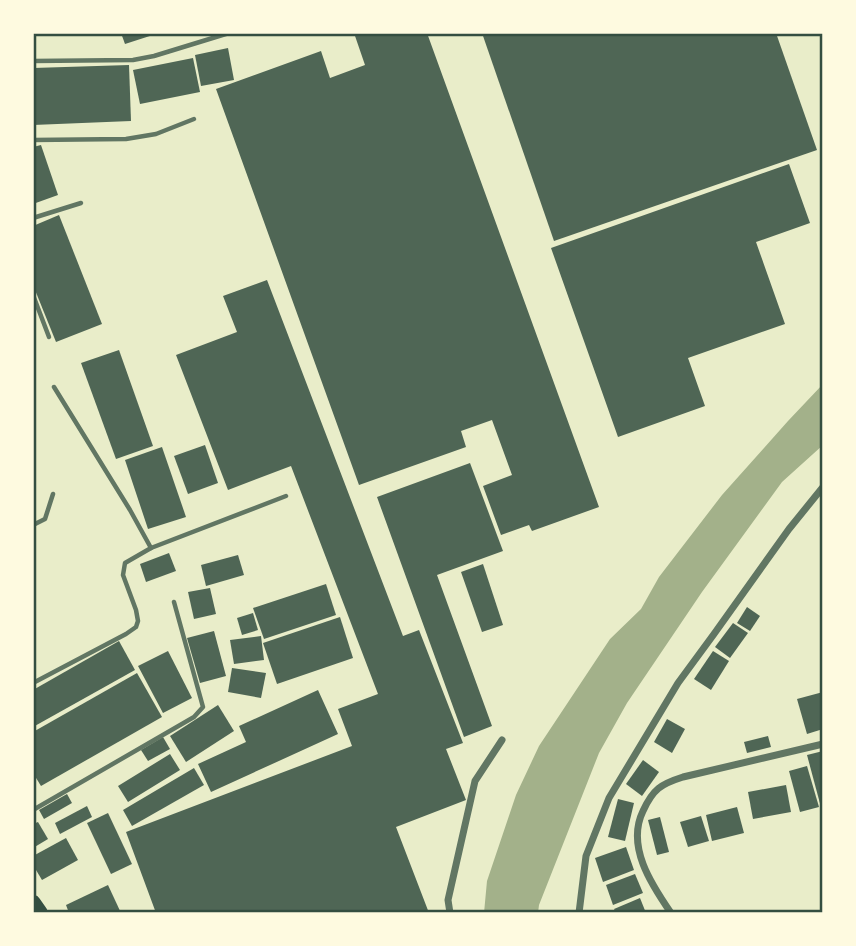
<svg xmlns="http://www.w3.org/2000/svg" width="856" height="946" font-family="'Archivo Narrow',sans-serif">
  <rect width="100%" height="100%" fill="#e9edc9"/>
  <!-- water -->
  <polygon fill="#a3b18a" points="823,384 823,445 782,482 702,592 627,703 599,753 539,905 538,913 484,913 487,881 516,795 539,746 610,639 641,609 659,577 722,495 788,421"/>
  <!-- building -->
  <g fill="#4f6655">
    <polygon points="121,33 156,33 156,34 125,44"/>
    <polygon points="354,33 427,33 599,507 532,531 529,525 501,535 483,486 512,475 492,420 461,431 466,447 359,485 216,89 321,51 330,78 365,65"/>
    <polygon points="482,33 776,33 817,150 554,241"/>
    <polygon points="228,48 234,80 201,86 195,55"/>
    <polygon points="193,58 200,92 140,104 133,70"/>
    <polygon points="129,65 131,121 33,125 33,68"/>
    <polygon points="41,145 58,195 33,204 33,147"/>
    <polygon points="789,164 810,223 756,242 785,324 688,358 705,406 618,437 551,248"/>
    <polygon points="59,215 102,324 56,342 33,285 33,226"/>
    <polygon points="267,280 403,636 419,630 463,743 446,749 466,800 396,827 429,913 156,913 126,832 352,746 338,709 378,694 291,466 228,490 176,355 237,332 223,296"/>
    <polygon points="119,350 153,446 116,459 81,363"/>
    <polygon points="205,445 218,483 188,494 174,456"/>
    <polygon points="162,447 186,517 148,529 125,460"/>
    <polygon points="470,463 503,551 437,575 492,726 464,737 377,497"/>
    <polygon points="169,553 176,571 146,582 140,564"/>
    <polygon points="238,555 244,575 206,586 201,565"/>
    <polygon points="483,564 503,625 482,632 461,572"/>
    <polygon points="326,584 336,615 264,639 253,608"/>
    <polygon points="210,588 216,614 194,619 188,592"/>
    <polygon points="747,607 760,616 750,631 737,623"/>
    <polygon points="253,613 258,630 242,635 237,618"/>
    <polygon points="340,617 353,658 277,684 263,643"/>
    <polygon points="733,623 748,633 730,658 715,647"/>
    <polygon points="214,631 226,676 200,683 187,638"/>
    <polygon points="261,636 264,660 234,664 230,640"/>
    <polygon points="119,641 135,670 33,727 33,690"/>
    <polygon points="168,651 192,698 163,713 138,666"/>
    <polygon points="713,651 729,661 711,690 694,679"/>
    <polygon points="232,668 266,673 261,698 228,692"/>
    <polygon points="137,673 162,717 41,786 33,773 33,732"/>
    <polygon points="318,690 338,734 211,792 198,764 246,742 239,726"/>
    <polygon points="823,692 823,729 807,734 797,699"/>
    <polygon points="218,705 234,731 186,762 170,736"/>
    <polygon points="667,719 685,729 672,753 654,742"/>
    <polygon points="768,736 771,747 747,753 744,742"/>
    <polygon points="163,737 170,749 148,761 141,750"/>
    <polygon points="823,751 823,811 822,811 807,755"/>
    <polygon points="170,754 180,770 128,802 118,786"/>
    <polygon points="643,760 659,772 642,796 626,784"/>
    <polygon points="807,766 819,807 800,812 789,771"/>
    <polygon points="194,768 204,785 132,826 123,810"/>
    <polygon points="786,785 791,812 753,819 748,792"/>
    <polygon points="67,794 72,803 44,819 39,810"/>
    <polygon points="618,799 634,803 625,841 608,837"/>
    <polygon points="87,806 92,817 60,834 55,823"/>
    <polygon points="737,807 744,833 712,841 706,815"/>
    <polygon points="108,813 132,864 111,874 87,823"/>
    <polygon points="701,816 709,841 688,847 680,822"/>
    <polygon points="660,817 669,852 657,855 648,820"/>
    <polygon points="38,822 48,839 33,848 33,824"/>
    <polygon points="66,838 78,860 42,880 33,865 33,856"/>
    <polygon points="626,847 634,870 603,882 595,858"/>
    <polygon points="635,874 643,893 613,905 606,885"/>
    <polygon points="108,885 121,913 69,913 66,905"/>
    <polygon points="640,898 646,913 616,913 614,909"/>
  </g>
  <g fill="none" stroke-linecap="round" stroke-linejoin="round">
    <!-- service -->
    <g stroke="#617663" stroke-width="4.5">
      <polyline points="33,61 133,60 154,56 229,33"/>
      <polyline points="33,140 126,139 156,134 194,119"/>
      <polyline points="33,218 81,203"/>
      <polyline points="33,295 49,337"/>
      <polyline points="54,387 130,510 151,548"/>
      <polyline points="33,525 45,519 53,494"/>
      <polyline points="33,683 126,634 136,627 138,621 136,610 123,575 125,563 151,548 286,496"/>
      <polyline points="33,810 194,717 203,707 174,602"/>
    </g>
    <!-- minor -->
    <g stroke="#617663" stroke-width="7">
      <polyline points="450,913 448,900 475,781 502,740"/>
      <polyline points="579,913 586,856 609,798 678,683 714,634 789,529 823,487"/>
      <path d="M671 913C651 884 626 846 643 811 653 789 661 784 683 777L823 744"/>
    </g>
    <!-- trunk -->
    <polyline stroke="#344e41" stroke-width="16" points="33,903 40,913"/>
  </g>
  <!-- border -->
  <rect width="856" height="946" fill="none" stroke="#fefae0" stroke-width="70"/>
  <rect x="35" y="35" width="786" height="876" fill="none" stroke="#344e41" stroke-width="2.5"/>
</svg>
